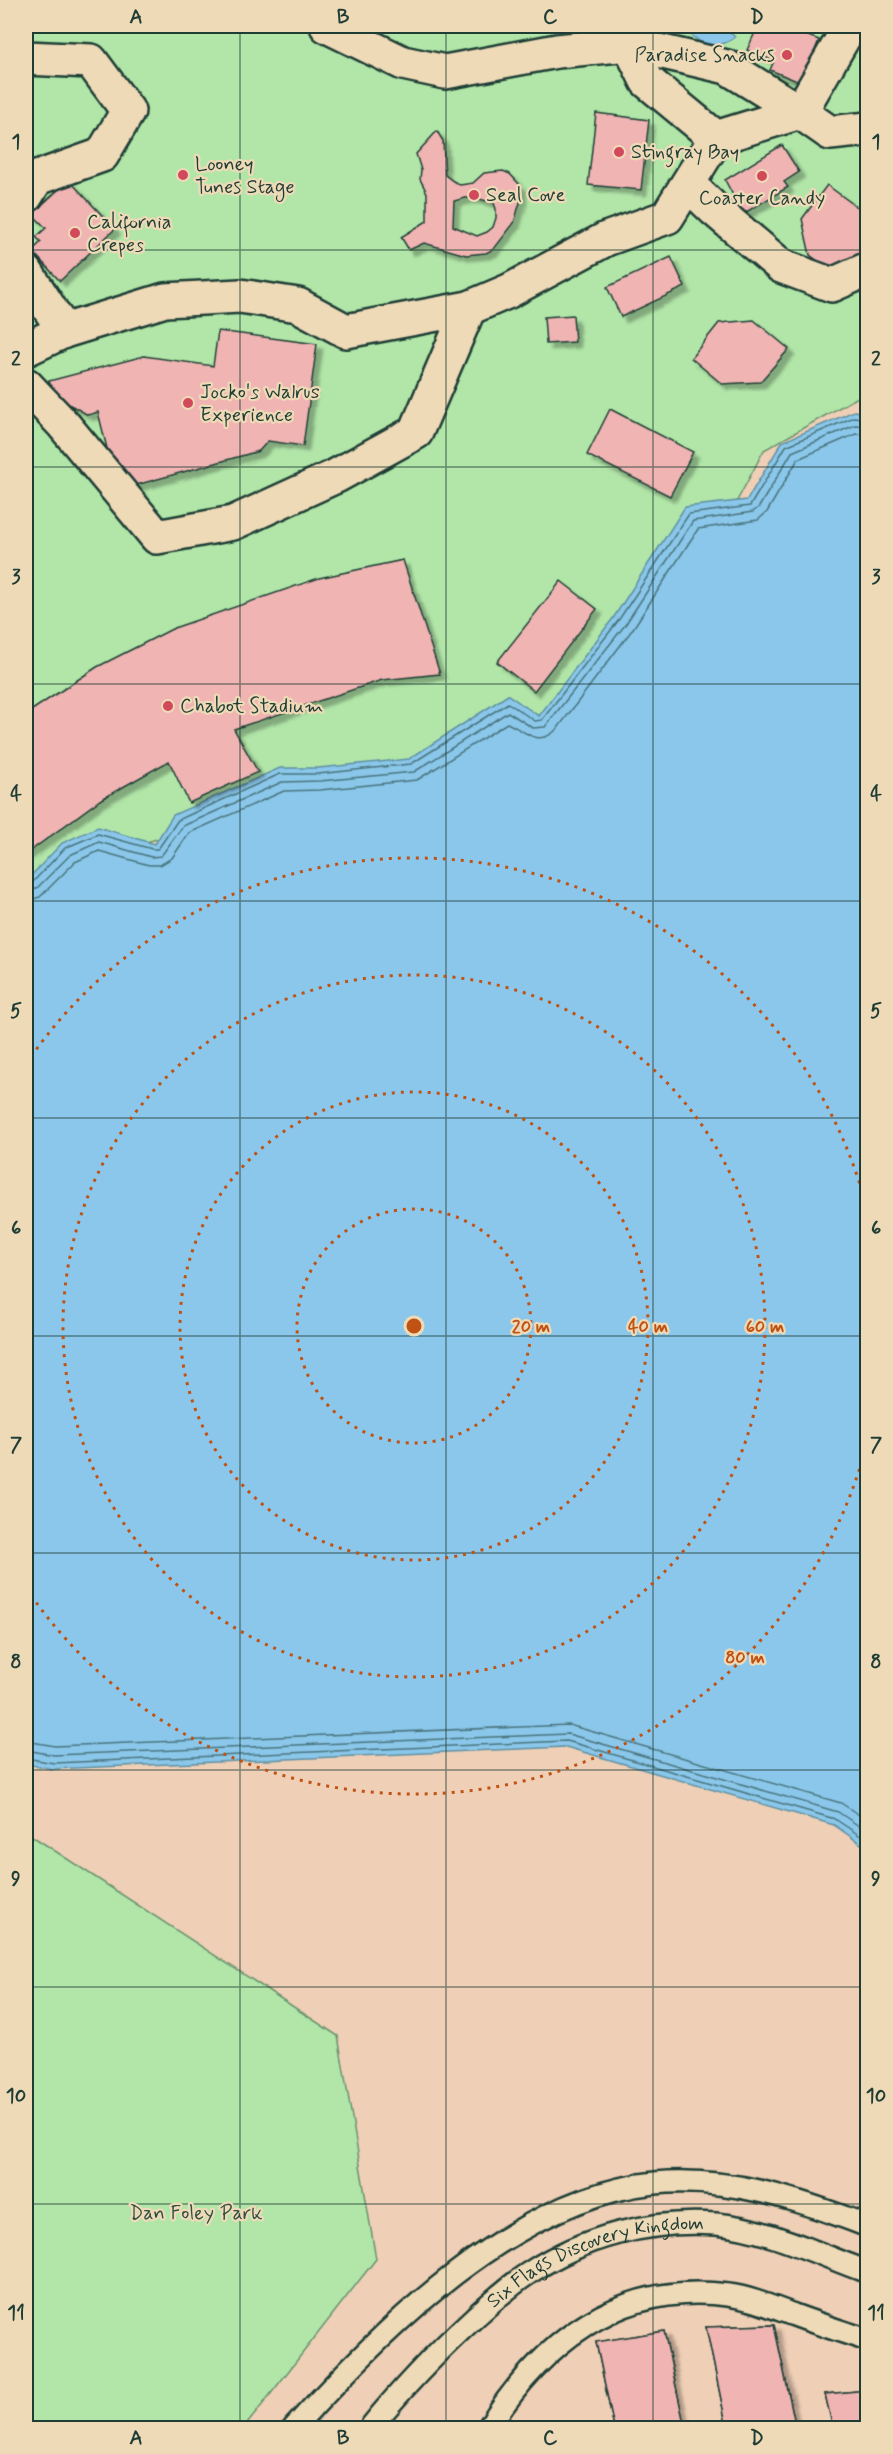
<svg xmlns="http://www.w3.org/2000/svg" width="893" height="2454" font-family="Mynerve,sans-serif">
  <defs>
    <filter id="shadow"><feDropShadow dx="5.5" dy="5.5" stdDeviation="1.5" flood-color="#0004"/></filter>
  </defs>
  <rect width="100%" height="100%" fill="#efcfb6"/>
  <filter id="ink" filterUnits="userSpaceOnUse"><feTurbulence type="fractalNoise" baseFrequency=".0167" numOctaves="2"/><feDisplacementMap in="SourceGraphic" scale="12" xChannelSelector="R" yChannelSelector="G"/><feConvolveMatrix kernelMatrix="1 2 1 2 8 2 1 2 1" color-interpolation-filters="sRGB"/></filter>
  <g filter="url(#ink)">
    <!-- green -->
    <g fill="#b1e6a8" stroke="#68926e" stroke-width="1.5">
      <polygon points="26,26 867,26 867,392 764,450 606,748 188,830 26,877"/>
      <polygon points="26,1832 338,2036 376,2259 244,2428 26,2428"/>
    </g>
    <!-- water -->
    <g fill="#8ac7ea" stroke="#5f90a1" stroke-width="1.5">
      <path d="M656 26H723L735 37C731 41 728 42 722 44 698 50 695 33 678 27L660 30Z"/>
      <polygon points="854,411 868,413 867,1848 834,1825 566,1747 53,1769 26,1764 26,881 62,843 98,827 155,844 173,815 280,768 318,768 409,759 508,695 539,716 614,617 685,507 747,500 782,442"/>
    </g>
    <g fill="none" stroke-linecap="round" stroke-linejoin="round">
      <!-- shore -->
      <g stroke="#4a747d" stroke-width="1.5">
        <polyline points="26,884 32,883 65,848 98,834 152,849 158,849 178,820 280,774 318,774 411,764 508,703 535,721 542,720 618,621 689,514 750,506 786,446 854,417 868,419"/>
        <polyline points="26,892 36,889 70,855 99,842 151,857 161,856 183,826 282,782 320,781 414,772 508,712 533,728 545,727 625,625 693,521 753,512 759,507 792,452 855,425 868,426"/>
        <path d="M26 901 40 897 75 862 99 851 149 865H160L172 858 189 833 284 791 320 790 417 780 507 723C526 731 538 749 558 728L632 630 698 529 758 520 767 512 798 459 856 434 868 435"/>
        <polyline points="26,1741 55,1746 569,1725 841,1803 868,1821"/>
        <polyline points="26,1750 54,1755 568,1734 838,1812 868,1832"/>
        <polyline points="26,1758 54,1763 567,1741 835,1819 868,1841"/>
      </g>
    </g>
    <!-- building -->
    <g fill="#f0b4b3" stroke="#1f3d34" stroke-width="1.5" fill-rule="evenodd" filter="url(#shadow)">
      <polygon points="758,26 781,26 819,40 802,83 770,70 774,61 747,50"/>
      <polygon points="596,113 649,120 641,190 588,185"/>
      <path d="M437 131 443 141 445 175 453 181 460 185 473 183 484 173 503 171 510 174 521 186V199L514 223 494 249 486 253 466 255 424 243 409 250 401 237 427 221V193L420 179 421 170 416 154ZM465 198H476L494 203 496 209V218L493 227 487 232 477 236 453 226 454 201Z"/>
      <polygon points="782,145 799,172 784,182 788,187 743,214 725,180"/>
      <polygon points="69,180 115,229 60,281 32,251 41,242 36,237 46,228 32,214"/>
      <polygon points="827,185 861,210 867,245 842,279 810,255 802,219"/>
      <polygon points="671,257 685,287 621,317 607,287"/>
      <polygon points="573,315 575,342 546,344 544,317"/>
      <polygon points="754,320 789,349 760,382 722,384 691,358 719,323"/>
      <polygon points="218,331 317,344 303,446 268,441 259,451 129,487 115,481 98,412 88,415 53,395 49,381 144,356 213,366"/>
      <polygon points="610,409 693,452 670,496 587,455"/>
      <polygon points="403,560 440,674 382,680 234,729 258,772 189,803 169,761 100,800 26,854 26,714 97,667 174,628 319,578"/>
      <polygon points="561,581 597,609 534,691 497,662"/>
      <polygon points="774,2325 796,2428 727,2428 706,2327"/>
      <polygon points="774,2325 796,2428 727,2428 706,2327"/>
      <polygon points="664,2331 685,2428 614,2428 596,2342"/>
      <polygon points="664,2331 685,2428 614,2428 596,2342"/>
      <polygon points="868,2390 868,2428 833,2428 825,2394"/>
      <polygon points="868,2390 868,2428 833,2428 825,2394"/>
    </g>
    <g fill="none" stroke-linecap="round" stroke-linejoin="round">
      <defs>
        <g id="lane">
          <path d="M294 2428C384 2328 515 2197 655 2183 729 2176 800 2200 868 2226"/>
          <path id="s1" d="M370 2428C402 2388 438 2351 476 2316 493 2301 510 2285 529 2273 583 2237 651 2219 716 2224 766 2228 820 2255 868 2272"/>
          <path d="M488 2428C543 2341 620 2281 728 2295 751 2298 772 2307 794 2315 818 2324 843 2332 868 2340"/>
        </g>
        <g id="street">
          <polyline points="629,44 727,67 800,112 850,26"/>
          <polyline points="26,58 91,61 128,111 102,155 37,178 26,196"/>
          <polyline points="716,138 800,112 830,133 868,129"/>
          <polyline points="688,184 715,210 781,266 832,285 868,269"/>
          <polyline points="26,272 64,331"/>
          <polyline points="26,349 64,331 165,300 240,296 298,305 346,331 469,308 509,291 606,239 667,217 716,138 647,81 629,44 557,51 445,72 403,63 327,26"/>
          <polyline points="26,385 63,424 157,537 233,523 336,476 416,432 469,308"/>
        </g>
      </defs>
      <!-- lane casing -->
      <use href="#lane" stroke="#1f3d34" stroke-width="26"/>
      <!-- street casing -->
      <use href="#street" stroke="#1f3d34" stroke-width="38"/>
      <!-- lane -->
      <use href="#lane" stroke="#efdab8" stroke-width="21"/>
      <!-- street -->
      <use href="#street" stroke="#efdab8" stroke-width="33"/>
    </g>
  </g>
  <!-- grid -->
  <path fill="none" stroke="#1f3d34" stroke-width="1.5" stroke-opacity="0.55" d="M240 26V2428M446 26V2428M653 26V2428M26 250H868M26 467H868M26 684H868M26 901H868M26 1118H868M26 1336H868M26 1553H868M26 1770H868M26 1987H868M26 2204H868"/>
  <!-- distance rings -->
  <g fill="none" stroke="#c05314" stroke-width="3" stroke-dasharray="3 6">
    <circle cx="414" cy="1326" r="117"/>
    <circle cx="414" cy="1326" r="234"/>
    <circle cx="414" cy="1326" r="351"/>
    <path d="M867 1443A468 468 0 0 1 26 1588M26 1064A468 468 0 0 1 867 1209"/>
  </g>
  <!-- markers -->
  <g fill="#d1495b" stroke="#efdab8" stroke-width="2">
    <circle cx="787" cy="55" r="6"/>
    <circle cx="619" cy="152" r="6"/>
    <circle cx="183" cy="175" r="6"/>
    <circle cx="762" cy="176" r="6"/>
    <circle cx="474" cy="195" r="6"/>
    <circle cx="75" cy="233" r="6"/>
    <circle cx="188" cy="403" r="6"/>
    <circle cx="168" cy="706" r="6"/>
  </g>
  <g text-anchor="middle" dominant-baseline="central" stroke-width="4.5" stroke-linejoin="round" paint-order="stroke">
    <!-- poi labels -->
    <g font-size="20" fill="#1f3d34" stroke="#efdab8" text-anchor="start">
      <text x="775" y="55" text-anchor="end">Paradise Snacks</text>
      <text x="631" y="152">Stingray Bay</text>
      <text x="195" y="164">Looney<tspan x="195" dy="23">Tunes Stage</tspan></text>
      <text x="486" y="195">Seal Cove</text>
      <text x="762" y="198" text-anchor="middle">Coaster Candy</text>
      <text x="87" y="222">California<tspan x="87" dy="23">Crepes</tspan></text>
      <text x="200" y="392">Jocko's Walrus<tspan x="200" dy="23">Experience</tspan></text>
      <text x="180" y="706">Chabot Stadium</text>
    </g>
    <!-- park labels -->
    <g font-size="20" fill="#2e4e40" stroke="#efdab8">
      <text x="196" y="2213">Dan Foley Park</text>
    </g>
    <!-- street labels -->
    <g font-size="20" fill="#1f3d34" stroke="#efdab8">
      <text stroke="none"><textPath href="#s1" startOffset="290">Six Flags Discovery Kingdom</textPath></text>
    </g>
  </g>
  <circle cx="414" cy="1326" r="9" fill="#c05314" stroke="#efdab8" stroke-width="3"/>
  <g font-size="18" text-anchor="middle" font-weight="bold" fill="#c05314" stroke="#efdab8" stroke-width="4.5" stroke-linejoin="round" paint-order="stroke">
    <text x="531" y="1332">20 m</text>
    <text x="648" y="1332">40 m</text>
    <text x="765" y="1332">60 m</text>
    <text x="745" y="1663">80 m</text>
  </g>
  <!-- margin -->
  <rect width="893" height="2454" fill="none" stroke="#efdab8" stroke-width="66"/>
  <rect x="33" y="33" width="827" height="2388" fill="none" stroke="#1f3d34" stroke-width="2"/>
  <g font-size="20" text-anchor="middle" font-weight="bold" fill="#1f3d34">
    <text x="136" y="23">A</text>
    <text x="343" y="23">B</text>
    <text x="550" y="23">C</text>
    <text x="757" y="23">D</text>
    <text x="16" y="148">1</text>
    <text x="876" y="148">1</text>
    <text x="16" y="365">2</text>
    <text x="876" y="365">2</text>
    <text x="16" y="583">3</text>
    <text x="876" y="583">3</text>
    <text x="16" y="800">4</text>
    <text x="876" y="800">4</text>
    <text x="16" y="1017">5</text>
    <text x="876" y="1017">5</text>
    <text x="16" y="1234">6</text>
    <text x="876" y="1234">6</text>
    <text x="16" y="1451">7</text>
    <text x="876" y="1451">7</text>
    <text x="16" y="1668">8</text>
    <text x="876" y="1668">8</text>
    <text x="16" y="1885">9</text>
    <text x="876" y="1885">9</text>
    <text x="16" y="2102">10</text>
    <text x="876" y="2102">10</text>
    <text x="16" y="2319">11</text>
    <text x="876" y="2319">11</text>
    <text x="136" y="2444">A</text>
    <text x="343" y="2444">B</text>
    <text x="550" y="2444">C</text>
    <text x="757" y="2444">D</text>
  </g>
</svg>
